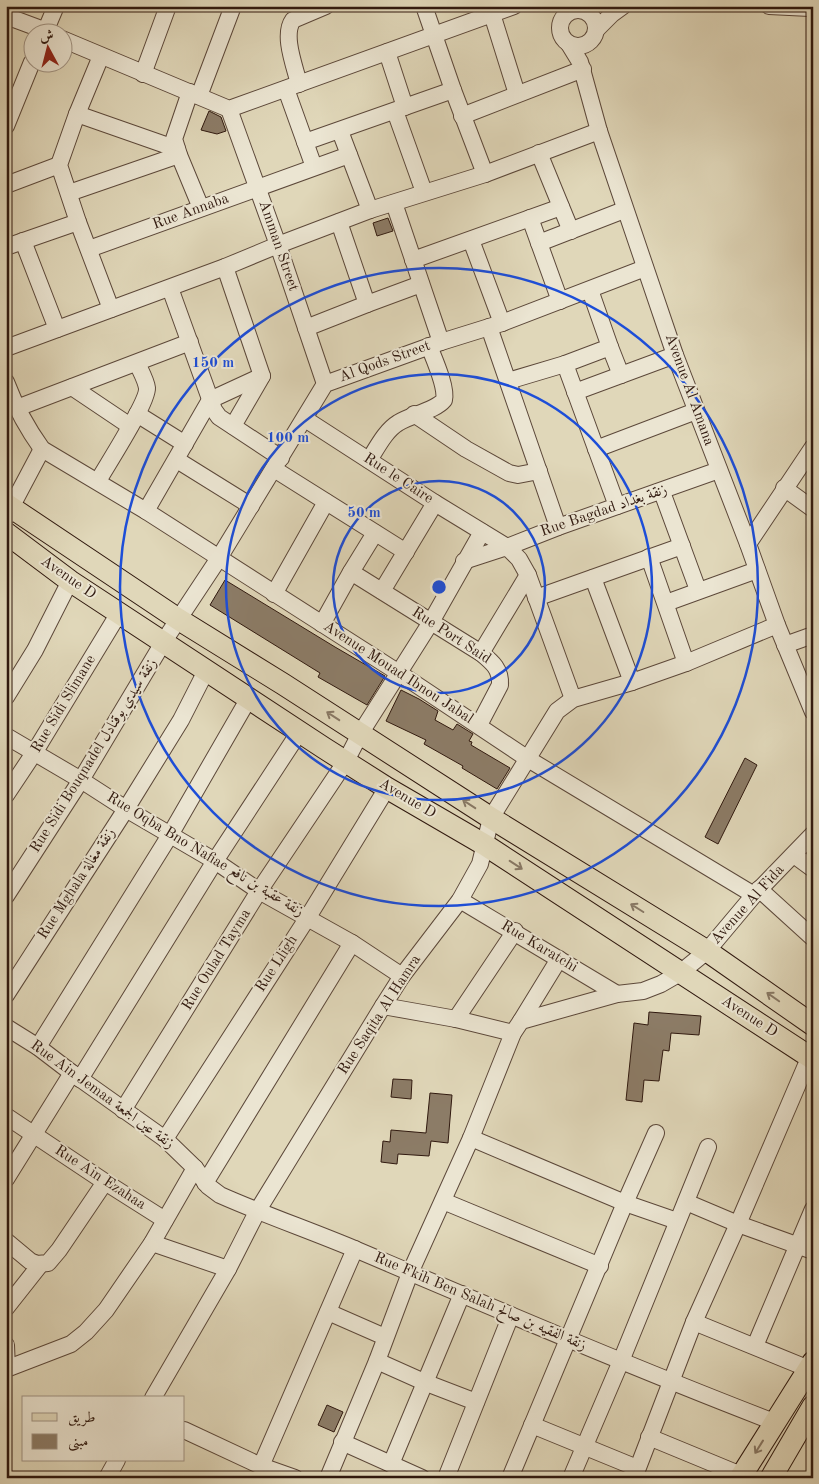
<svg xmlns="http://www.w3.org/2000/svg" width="819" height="1484" font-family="'Old Standard TT',Amiri,serif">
  <rect width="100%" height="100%" fill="#e0d7b9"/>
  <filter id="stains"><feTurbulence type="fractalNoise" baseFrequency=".004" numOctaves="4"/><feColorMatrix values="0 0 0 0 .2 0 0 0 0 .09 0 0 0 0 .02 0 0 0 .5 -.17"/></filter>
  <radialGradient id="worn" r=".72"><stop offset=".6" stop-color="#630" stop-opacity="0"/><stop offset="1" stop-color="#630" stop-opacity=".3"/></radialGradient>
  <!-- building -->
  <g fill="#8c7c67" stroke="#30190f">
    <polygon points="209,111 221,117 226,131 217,134 201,130"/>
    <polygon points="388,218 393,231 377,236 373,223"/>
    <polygon points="225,580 335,647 385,676 367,705 318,677 320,673 210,605"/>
    <polygon points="401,690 419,699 438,711 435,720 453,730 457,724 473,734 469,741 472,742 471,745 510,768 497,789 462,768 463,766 424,744 426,740 386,721"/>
    <polygon points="745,758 757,765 718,844 705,837"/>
    <polygon points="649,1012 701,1016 699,1035 671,1033 669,1051 663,1050 659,1081 644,1080 642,1102 626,1100 634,1023 648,1025"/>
    <polygon points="393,1079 412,1080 411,1099 391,1097"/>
    <polygon points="430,1093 452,1095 448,1143 431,1141 429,1156 398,1154 397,1164 381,1162 383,1141 390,1142 391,1130 426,1133"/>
    <polygon points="327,1405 343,1412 334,1432 318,1425"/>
  </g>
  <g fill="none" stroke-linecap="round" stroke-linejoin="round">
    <defs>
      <g id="minor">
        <polyline points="424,6 453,90 485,174"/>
        <polyline points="769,6 810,8"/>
        <circle cx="578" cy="28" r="18"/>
        <polyline points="492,14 517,94"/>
        <polyline points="6,16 49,32"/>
        <polyline points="596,30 612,14 623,6"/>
        <polyline points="45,32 56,6"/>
        <polyline points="62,39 229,109 514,6"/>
        <polyline points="569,44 580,62 599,131 675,355 748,544 777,625 813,712"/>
        <polyline points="387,52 405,107"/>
        <polyline points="101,56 77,114 59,165 78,222 111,309"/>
        <polyline points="143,74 168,6"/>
        <path d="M299 84C295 67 282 35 293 20L326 6"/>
        <polyline points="286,89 314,167"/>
        <polyline points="190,92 174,139 179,155 201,208"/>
        <polyline points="199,96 233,6"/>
        <polyline points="229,109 278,245 325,384"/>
        <polyline points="395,111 424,192"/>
        <polyline points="77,114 177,149"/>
        <polyline points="462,116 583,69"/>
        <polyline points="6,126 32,62"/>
        <polyline points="340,131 370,210"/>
        <polyline points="305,142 453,90"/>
        <polyline points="539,153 571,231"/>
        <polyline points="6,185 59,165"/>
        <polyline points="69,193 179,155"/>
        <polyline points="394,203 441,342"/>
        <polyline points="530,218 560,301"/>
        <polyline points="471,240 502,323"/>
        <polyline points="23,241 57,329"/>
        <polyline points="539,243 624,210"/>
        <polyline points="6,247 78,222"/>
        <polyline points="89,249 349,155"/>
        <polyline points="413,260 561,207"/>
        <polyline points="225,267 262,376 233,426"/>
        <polyline points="170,288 214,410 219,417 281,458"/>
        <polyline points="590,290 610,347 565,364 617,506"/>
        <polyline points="367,304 421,284"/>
        <polyline points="489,327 558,527"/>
        <polyline points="306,328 367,304 339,222"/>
        <polyline points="610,347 621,375"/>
        <polyline points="6,348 225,267 278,245 370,210 485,174 599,131"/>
        <polyline points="508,381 565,364"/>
        <path d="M6 382C15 406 27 428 42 449L146 511 399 673 528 759 754 895"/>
        <polyline points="72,387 130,426"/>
        <polyline points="575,392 675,355"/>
        <polyline points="17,408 190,342"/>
        <polyline points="137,414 185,444"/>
        <polyline points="414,414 466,449 509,473 518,475 539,471"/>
        <polyline points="305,419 435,503 507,547 558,527 719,470"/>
        <polyline points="596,449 696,411"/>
        <polyline points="177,460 251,506"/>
        <path d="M369 460C377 448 385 431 398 423 410 415 435 411 444 400 447 387 434 359 429 346"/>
        <polyline points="274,469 406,552"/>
        <path d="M98 481C107 465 148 402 147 388 146 380 140 370 137 363"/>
        <polyline points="784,488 813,509"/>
        <polyline points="662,492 698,590"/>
        <polyline points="146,511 210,400 262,376"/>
        <polyline points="6,517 42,449"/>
        <polyline points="748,544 813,447"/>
        <polyline points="649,557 686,663"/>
        <polyline points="464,561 507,547 519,559 528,575 573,699"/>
        <path d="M351 572 481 653C492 662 501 669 500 685L479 725"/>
        <polyline points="593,578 632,682"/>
        <polyline points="382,591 435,503"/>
        <polyline points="274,594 326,502"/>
        <polyline points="536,598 682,546"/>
        <polyline points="666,603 757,570"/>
        <polyline points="322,624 351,572 375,533"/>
        <polyline points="785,645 813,635"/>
        <polyline points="481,653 528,575"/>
        <polyline points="6,697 35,650 70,581"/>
        <polyline points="6,736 81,780 126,809 215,861 259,891 352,943 402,976"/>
        <polyline points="6,795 34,753 119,613"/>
        <polyline points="794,855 813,869"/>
        <polyline points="759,889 813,938"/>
        <polyline points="6,896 81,780 164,641 219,558 325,384 441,342 502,323 645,268"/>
        <polyline points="460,900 617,994"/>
        <polyline points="6,995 126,809 181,720 207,669"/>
        <polyline points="383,1006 456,1019 513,1033"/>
        <polyline points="456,1019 515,931"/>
        <polyline points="521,1021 559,959"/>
        <path d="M6 1027 38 1047 72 1073 165 1139 195 1168 208 1186 220 1195C265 1215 312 1231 357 1250 496 1309 634 1368 774 1422"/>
        <polyline points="38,1047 170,835 249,698"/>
        <polyline points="80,1079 215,861 300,731"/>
        <polyline points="123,1110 259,891 346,761 360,734 431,622 482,532"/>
        <polyline points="6,1116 105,1182 165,1220"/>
        <polyline points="471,1138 625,1203 677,1221"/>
        <polyline points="165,1139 308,917 387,788"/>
        <polyline points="6,1179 72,1073"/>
        <polyline points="205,1183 352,943"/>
        <polyline points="443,1201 600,1266"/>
        <polyline points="686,1202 738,1224 813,1251"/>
        <polyline points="6,1241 30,1261 37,1264 48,1263 59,1250 105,1182"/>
        <polyline points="152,1243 228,1269"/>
        <polyline points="6,1308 40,1265"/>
        <polyline points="328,1312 385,1337"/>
        <polyline points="694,1322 809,1369"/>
        <polyline points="6,1345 7,1369"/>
        <polyline points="755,1346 813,1209"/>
        <polyline points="377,1361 424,1382 476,1402"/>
        <polyline points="6,1369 71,1344 86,1332 106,1310 152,1243 195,1168"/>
        <polyline points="153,1398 228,1269 258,1210 383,1006 402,976 460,900 480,864 491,818 557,711 573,699 632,682 686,663 777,625"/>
        <polyline points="532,1425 637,1468"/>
        <polyline points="184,1430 261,1466 295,1478"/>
        <polyline points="649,1437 741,1475"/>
        <polyline points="342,1442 422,1478"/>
        <polyline points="391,1464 462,1294"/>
        <polyline points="261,1466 355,1249"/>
        <polyline points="107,1478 117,1460"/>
        <polyline points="328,1478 377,1361 410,1273 471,1138 513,1033 521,1021 617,994 643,991 661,984 680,973 707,951 754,895 813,834"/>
        <polyline points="446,1478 511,1315"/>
        <polyline points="510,1478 625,1203 656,1133"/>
        <polyline points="571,1478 621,1361 708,1147"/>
        <polyline points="634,1478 694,1322 738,1224 810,1056"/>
      </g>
      <g id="major">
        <polyline points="6,504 178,619 283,684 491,818 707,951 813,1025"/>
        <polyline points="6,533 70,581 324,748 387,788 485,845 813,1059"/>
        <polyline points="740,1478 813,1362"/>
        <polyline points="771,1478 813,1406"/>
      </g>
    </defs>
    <!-- minor casing -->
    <use href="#minor" stroke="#5c483a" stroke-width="18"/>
    <!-- major casing -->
    <use href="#major" stroke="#30190f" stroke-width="23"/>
    <!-- minor -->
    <use href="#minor" stroke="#ebe5d2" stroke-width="16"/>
    <!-- major -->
    <use href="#major" stroke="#e0d7b9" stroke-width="21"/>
  </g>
  <!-- one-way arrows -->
  <defs><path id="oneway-shaft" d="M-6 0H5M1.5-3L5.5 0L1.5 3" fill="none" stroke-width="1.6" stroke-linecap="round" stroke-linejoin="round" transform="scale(1.25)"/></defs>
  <g stroke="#887864">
    <use href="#oneway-shaft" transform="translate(333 716) rotate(-147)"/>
    <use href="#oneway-shaft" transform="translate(469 804) rotate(-147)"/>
    <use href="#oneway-shaft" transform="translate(516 865) rotate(33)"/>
    <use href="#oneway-shaft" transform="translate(637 908) rotate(-148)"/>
    <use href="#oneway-shaft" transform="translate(773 997) rotate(-145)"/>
    <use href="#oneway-shaft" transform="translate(759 1447) rotate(122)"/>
  </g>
  <!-- distance rings -->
  <g fill="none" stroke="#1d4ed8" stroke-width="2.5">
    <circle cx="439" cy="587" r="106"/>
    <circle cx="439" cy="587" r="213"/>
    <circle cx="439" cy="587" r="319"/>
  </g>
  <g text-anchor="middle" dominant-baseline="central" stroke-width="4" stroke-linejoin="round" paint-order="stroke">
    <!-- street labels -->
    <g font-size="15" fill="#30190f" stroke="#ebe5d2">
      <text transform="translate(191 212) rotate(-20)">Rue Annaba</text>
      <text transform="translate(278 246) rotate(71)">Amman Street</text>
      <text transform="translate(385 362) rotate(-20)">Al Qods Street</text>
      <text transform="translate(689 390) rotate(70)">Avenue Al Amana</text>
      <text transform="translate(398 479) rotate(33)">Rue le Caire</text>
      <text transform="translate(604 511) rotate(-19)">Rue Bagdad زنقة بغداد</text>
      <text transform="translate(68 578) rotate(35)">Avenue D</text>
      <text transform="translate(451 636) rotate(33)">Rue Port Said</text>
      <text transform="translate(398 673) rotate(33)">Avenue Mouad Ibnou Jabal</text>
      <text transform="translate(64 704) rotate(-59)">Rue Sidi Slimane</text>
      <text transform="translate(94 756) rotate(-58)">Rue Sidi Bouqnadel زنقة سيدي بوقنادل</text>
      <text transform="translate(407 799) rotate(31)">Avenue D</text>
      <text transform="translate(205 855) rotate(31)">Rue Oqba Bno Nafiae زنقة عقبة بن نافع</text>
      <text transform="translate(77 884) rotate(-57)">Rue Mghala زنقة مغالة</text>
      <text transform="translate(748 905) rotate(-48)">Avenue Al Fida</text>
      <text transform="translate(539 947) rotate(31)">Rue Karatchi</text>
      <text transform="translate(217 960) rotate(-58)">Rue Oulad Tayma</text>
      <text transform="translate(277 964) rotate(-57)">Rue Lligh</text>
      <text transform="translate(380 1015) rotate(-57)">Rue Saqita Al Hamra</text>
      <text transform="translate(749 1017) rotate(33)">Avenue D</text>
      <text transform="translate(102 1095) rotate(36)">Rue Ain Jemaa زنقة عين الجمعة</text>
      <text transform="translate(100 1178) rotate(33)">Rue Ain Ezahaa</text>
      <text transform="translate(480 1302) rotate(23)">Rue Fkih Ben Salah زنقة الفقيه بن صالح</text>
    </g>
  </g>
  <circle cx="439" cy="587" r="8" fill="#1d4ed8" stroke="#ebe5d2" stroke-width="2.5"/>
  <g font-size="15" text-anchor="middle" font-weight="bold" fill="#1d4ed8" stroke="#ebe5d2" stroke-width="4" stroke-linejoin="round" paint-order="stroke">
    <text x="213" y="367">150 m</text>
    <text x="288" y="442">100 m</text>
    <text x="364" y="517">50 m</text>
  </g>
  <!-- margin -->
  <rect width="819" height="1484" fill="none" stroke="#e0d7b9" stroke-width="25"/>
  <rect x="8" y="8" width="804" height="1469" fill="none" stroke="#30190f" stroke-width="2.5"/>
  <rect x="12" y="12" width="794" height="1459" fill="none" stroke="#30190f"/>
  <!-- legend -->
  <rect x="22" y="1396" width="162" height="65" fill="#ebe5d2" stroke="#a09384"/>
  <rect x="32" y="1413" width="25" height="8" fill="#e0d7b9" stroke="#a09384"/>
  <text x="68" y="1422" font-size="15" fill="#30190f">طريق</text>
  <rect x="32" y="1434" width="25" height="15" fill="#8c7c67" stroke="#a09384"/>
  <text x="68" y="1446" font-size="15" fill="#30190f">مبنى</text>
  <!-- north arrow -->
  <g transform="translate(48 48) rotate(353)"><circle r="24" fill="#ebe5d2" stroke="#a09384"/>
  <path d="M0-4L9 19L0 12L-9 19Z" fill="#8f2418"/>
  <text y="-8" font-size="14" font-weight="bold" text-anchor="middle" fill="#30190f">ش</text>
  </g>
  <rect width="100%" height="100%" filter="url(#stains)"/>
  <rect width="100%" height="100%" fill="url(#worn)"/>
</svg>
